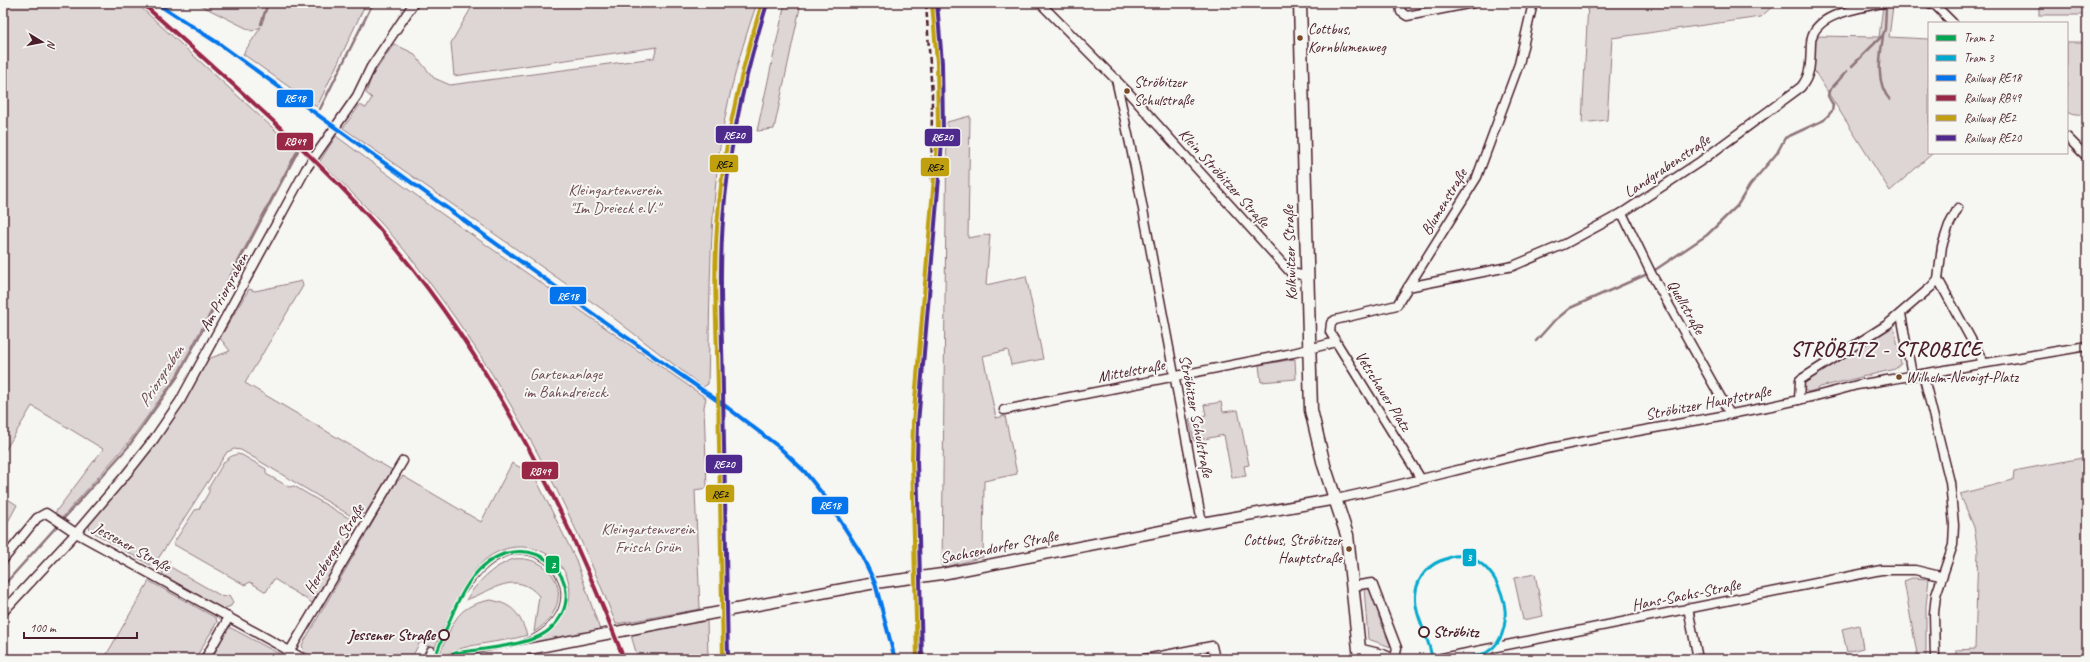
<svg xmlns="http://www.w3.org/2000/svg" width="2090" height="662" font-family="Caveat,sans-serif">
  <rect width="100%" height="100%" fill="#f6f6f2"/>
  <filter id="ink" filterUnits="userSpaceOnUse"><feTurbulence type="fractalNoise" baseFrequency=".025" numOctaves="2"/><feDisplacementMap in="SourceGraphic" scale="8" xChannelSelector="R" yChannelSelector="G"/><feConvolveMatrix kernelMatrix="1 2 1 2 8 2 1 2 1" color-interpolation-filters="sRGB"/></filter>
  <g filter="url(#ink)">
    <!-- green -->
    <g fill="#ddd6d5" stroke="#947a80">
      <polygon points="3,3 136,3 297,150 175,378 128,443 62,518 54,514 103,449 32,406 3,454"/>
      <polygon points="196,3 366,3 317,107 243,54 261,27 252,31"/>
      <path d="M474 3H757C737 60 721 121 716 181 709 248 710 317 708 384L703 387 602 309 343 128 360 105 366 108 372 98 366 93 372 76 394 44 413 53 434 78 450 85 654 58 657 47 454 76 451 43Z"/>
      <polygon points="785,3 801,3 774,129 757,131"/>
      <polygon points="1588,3 1776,3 1761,17 1612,38 1607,120 1582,123"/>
      <rect x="2039" y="3" width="48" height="12"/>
      <polygon points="1883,6 1893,6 1889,37 1929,39 1929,153 1933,153 1890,191 1812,67 1814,36 1879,37"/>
      <polygon points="2067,42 2087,42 2087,115 2067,113"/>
      <polygon points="970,116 968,238 990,234 986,285 1026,276 1043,359 1011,365 1008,350 983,356 996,418 1005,416 1017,474 984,481 983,557 942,568 947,122"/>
      <path d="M336 136 432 207 706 398 704 407 707 488 695 490 700 609 616 624C574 516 522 415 456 319 432 286 408 252 380 222 361 201 340 181 320 161Z"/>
      <polygon points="302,281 303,286 245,383 392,470 366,513 353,517 241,450 234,449 227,452 154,565 150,565 91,531 89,527 90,522 141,463 173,419 208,359 230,351 220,338 249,289 255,291"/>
      <polygon points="1892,326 1895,330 1901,364 1895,369 1820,387 1815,390 1808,392 1803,389 1803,383 1807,379 1848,355"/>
      <polygon points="1295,359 1296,379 1261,382 1259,365"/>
      <polygon points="1221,402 1223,412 1238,410 1249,465 1244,466 1246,476 1232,478 1224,435 1194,441 1189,419 1206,415 1204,405"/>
      <polygon points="237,454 242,455 266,469 266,474 289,487 294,486 352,520 355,533 314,604 274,579 266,592 250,582 245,585 173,544 195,510 199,509 209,492 209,487 224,462 230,457"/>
      <polygon points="2087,457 2087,659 1957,659 1956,650 1975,649 1978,551 1974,527 1960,494 2013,480 2014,471"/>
      <path d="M512 463 534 475 576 560 600 630 538 643 536 640C548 636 556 628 563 617 593 562 517 519 476 569 458 589 447 622 435 647L431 648 420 642 411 659H319L304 652 302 645 395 484 403 476 481 522Z"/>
      <polygon points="3,496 17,505 3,531"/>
      <path d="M513 559C545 555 571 584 552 615 548 622 541 627 534 632L539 596C516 569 492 591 466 600 478 581 491 568 513 559Z"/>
      <polygon points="168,560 170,561 167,565 223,597 229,595 233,602 231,606 223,609 163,575 161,565 163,561"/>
      <polygon points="1535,574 1543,616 1523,620 1514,578"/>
      <polygon points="1912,578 1929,579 1926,606 1926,659 1918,659 1904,581"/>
      <polygon points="149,581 216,618 217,622 195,659 104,659"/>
      <polygon points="1364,588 1372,590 1380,612 1378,615 1384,629 1388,631 1386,635 1391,647 1368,639"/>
      <path d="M491 600C514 605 519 613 527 635 505 643 455 643 441 659L438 657C453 626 453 606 491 600Z"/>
      <polygon points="707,620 708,659 638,659 631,635"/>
      <polygon points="1859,625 1863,648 1847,652 1842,629"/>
      <polygon points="227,628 231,628 289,659 212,659"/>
    </g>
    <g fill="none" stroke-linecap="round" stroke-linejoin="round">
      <!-- stream -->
      <g stroke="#8e747a" stroke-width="2.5">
        <polyline points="261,24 268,3"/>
        <path d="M1883 36C1880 57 1875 83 1890 100"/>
        <polyline points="1852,66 1883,35 1885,29 1886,7"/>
        <polyline points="320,109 373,3"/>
        <polyline points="1536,341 1553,322 1570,308 1652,272 1707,235 1737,206 1750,185 1777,153 1785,138 1824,120 1832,111 1833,105 1828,96 1829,91 1847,71"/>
        <polyline points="3,586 128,447 178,376 298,151"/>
      </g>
      <defs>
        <g id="minor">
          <polyline points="1040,3 1127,91 1291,273 1307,276"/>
          <polyline points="1400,3 1401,12 1407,16 1473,3"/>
          <polyline points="1929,3 1935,5 1953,23"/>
          <polyline points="1116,79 1135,167 1202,523"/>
          <polyline points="2067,137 2087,157"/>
          <polyline points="1622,213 1652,275 1730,414"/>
          <polyline points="1938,279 1984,363"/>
          <path d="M1408 287 1513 266 1565 244 1622 213 1701 161 1801 87C1812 74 1810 60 1811 43 1812 13 1861 8 1883 3"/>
          <polyline points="1901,314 1912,375"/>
          <polyline points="1923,374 1950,482 1954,525 1953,545 1936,595 1934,613 1935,659"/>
          <polyline points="1799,400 1800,380 1888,324 1931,287 1938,279 1942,246 1949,225 1958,208"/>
          <polyline points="1004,410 1293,353 1336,342"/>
          <polyline points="1421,479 1330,332 1331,323 1335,320 1397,305 1477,177 1519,64 1533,3"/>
          <path d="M1336 499C1408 484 1479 463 1551 448 1653 426 1756 414 1857 385L2087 346"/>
          <polyline points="3,560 37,518 46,513 76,533 304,659"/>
          <polyline points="1353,586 1372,583 1397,648 1395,659"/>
          <polyline points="1688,608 1698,659"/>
          <polyline points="3,612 76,533 128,472 154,439 180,401 306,169 357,96 371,67 414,3"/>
          <polyline points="1358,648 1383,654 1395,659"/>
          <polyline points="205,659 229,617"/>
          <polyline points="285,659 403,461"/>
          <polyline points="427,659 431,651"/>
          <polyline points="1145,659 1212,646 1215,659"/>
          <polyline points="1437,659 1881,570 1915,570 1940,576"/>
        </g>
        <polyline id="tertiary" points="478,659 683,619 875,583 942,574 1202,523 1336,499"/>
        <polyline id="secondary" points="1300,3 1311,410 1324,465 1347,535 1360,659"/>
      </defs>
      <!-- minor casing -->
      <use href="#minor" stroke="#4a1f2b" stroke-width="11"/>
      <!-- tertiary casing -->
      <use href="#tertiary" stroke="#4a1f2b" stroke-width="13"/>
      <!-- secondary casing -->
      <use href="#secondary" stroke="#4a1f2b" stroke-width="15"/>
      <!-- minor -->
      <use href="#minor" stroke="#f6f6f2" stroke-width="8"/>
      <!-- tertiary -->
      <use href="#tertiary" stroke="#f6f6f2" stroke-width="10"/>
      <!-- secondary -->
      <use href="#secondary" stroke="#f6f6f2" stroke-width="12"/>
      <!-- tram -->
      <path stroke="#4a1f2b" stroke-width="1" d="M464 595C475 581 485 567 501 559 539 540 579 585 552 619 543 630 532 636 519 641"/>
      <!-- rail -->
      <polyline stroke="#4a1f2b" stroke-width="2.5" stroke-dasharray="6 3" stroke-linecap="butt" points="926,3 932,95 931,228"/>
      <defs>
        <polyline id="rail-1" points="156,3 221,45 599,318 728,408 779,447 805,472 825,497 860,552 875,583 895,659"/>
        <path id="rail-2" d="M142 3C222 75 305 145 377 226 488 352 563 503 624 659"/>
        <g id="rail-3">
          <path d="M723 659C721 569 720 480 718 390 717 336 713 281 717 227 722 151 739 76 762 3"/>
          <polyline points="917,659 912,459 913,423 938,131 937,63 932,3"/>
        </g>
        <g id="rail-4">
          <path d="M728 659C726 569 724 480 723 391 722 326 718 262 725 198 732 132 747 68 767 4"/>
          <polyline points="922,659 917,459 918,423 943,131 942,63 937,3"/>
        </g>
      </defs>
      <!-- rail-1 casing -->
      <use href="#rail-1" stroke="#f6f6f2" stroke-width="7"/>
      <!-- rail-2 casing -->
      <use href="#rail-2" stroke="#f6f6f2" stroke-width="7"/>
      <!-- rail-3 casing -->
      <use href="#rail-3" stroke="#f6f6f2" stroke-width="7"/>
      <!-- rail-4 casing -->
      <use href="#rail-4" stroke="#f6f6f2" stroke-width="7"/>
      <!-- rail-1 -->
      <use href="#rail-1" stroke="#0474ec" stroke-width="4"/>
      <!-- rail-2 -->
      <use href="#rail-2" stroke="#992746" stroke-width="4"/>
      <!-- rail-3 -->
      <use href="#rail-3" stroke="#c0a00f" stroke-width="4"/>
      <!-- rail-4 -->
      <use href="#rail-4" stroke="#4e2a8e" stroke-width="4"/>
      <defs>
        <path id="tram-1" d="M434 659C446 632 458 591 479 570 532 518 598 587 549 630 531 646 479 649 455 653L446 659"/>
        <path id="tram-2" d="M1432 659C1430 636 1412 615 1416 591 1418 578 1428 566 1440 561 1444 560 1450 557 1454 556 1498 550 1526 630 1486 653 1478 656 1470 657 1462 659"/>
      </defs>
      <!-- tram-1 casing -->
      <use href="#tram-1" stroke="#f6f6f2" stroke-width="6"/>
      <!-- tram-2 casing -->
      <use href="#tram-2" stroke="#f6f6f2" stroke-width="6"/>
      <!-- tram-1 -->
      <use href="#tram-1" stroke="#00a651" stroke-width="3"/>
      <!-- tram-2 -->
      <use href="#tram-2" stroke="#00a9ce" stroke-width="3"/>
    </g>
  </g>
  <!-- markers -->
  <g fill="#7a4b2a" stroke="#f6f6f2" stroke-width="1.5">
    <circle cx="1300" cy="38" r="3.5"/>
    <circle cx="1127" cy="91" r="3.5"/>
    <circle cx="1899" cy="377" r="3.5"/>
    <circle cx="1349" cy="549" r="3.5"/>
  </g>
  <g fill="#f6f6f2" stroke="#4a1f2b" stroke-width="2">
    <circle cx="1424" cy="632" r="5"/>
    <circle cx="444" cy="635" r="5"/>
  </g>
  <g text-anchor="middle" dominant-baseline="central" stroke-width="4" stroke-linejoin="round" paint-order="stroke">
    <!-- bus labels -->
    <g font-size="15" fill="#4a1f2b" stroke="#f6f6f2" text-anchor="start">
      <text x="1308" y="29">Cottbus,<tspan x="1308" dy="18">Kornblumenweg</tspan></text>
      <text x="1134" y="82">Ströbitzer<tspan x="1134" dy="18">Schulstraße</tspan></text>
      <text x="1906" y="377">Wilhelm-Nevoigt-Platz</text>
      <text x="1342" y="540" text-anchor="end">Cottbus, Ströbitzer<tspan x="1342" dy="18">Hauptstraße</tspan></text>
    </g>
    <!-- street labels -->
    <g font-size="16" fill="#4a1f2b" stroke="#f6f6f2">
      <text transform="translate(1667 166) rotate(-34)">Landgrabenstraße</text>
      <text transform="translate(1224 178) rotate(48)">Klein Ströbitzer Straße</text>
      <text transform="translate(1444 202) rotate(-59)">Blumenstraße</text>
      <text transform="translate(1290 253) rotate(-92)">Kolkwitzer Straße</text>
      <text transform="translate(224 292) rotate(-62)">Am Priorgraben</text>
      <text transform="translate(1686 307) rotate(60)">Quellstraße</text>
      <text transform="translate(1131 371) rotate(-11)">Mittelstraße</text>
      <text transform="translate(1383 391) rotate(58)">Vetschauer Platz</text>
      <text transform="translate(1708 403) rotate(-11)">Ströbitzer Hauptstraße</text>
      <text transform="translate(1196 416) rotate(79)">Ströbitzer Schulstraße</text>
      <text transform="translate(132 547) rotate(29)">Jessener Straße</text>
      <text transform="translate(999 547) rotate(-11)">Sachsendorfer Straße</text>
      <text transform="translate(334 549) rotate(-59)">Herzberger Straße</text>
      <text transform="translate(1686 595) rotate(-11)">Hans-Sachs-Straße</text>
    </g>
    <!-- park labels -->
    <g font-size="16" fill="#6f4d56" stroke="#f6f6f2">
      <text x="615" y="190">Kleingartenverein<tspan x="615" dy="18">"Im Dreieck e.V."</tspan></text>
      <text x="566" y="374">Gartenanlage<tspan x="566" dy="18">im Bahndreieck.</tspan></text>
      <text x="648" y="529">Kleingartenverein<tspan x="648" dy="18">Frisch Grün</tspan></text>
    </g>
    <!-- stop labels -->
    <g font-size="16" font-weight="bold" fill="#4a1f2b" stroke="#f6f6f2" text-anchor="start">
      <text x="1433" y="632">Ströbitz</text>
      <text x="435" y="635" text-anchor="end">Jessener Straße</text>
    </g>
    <!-- water labels -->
    <g font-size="17" font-style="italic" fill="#6c4a52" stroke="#f6f6f2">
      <text transform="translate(161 376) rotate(-57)">Priorgraben</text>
    </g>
    <!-- district labels -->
    <g font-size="20" font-weight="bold" letter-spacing="1" fill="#4a1f2b" stroke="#f6f6f2">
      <text x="1886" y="349">STRÖBITZ - STROBICE</text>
    </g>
  </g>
  <g stroke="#f6f6f2" stroke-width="1.5">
    <rect x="276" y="89" width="38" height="19" rx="4" fill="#0474ec"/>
    <rect x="715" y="125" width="38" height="19" rx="4" fill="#4e2a8e"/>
    <rect x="924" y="128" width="37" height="19" rx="4" fill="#4e2a8e"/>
    <rect x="276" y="132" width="38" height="19" rx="4" fill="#992746"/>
    <rect x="709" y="154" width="30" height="19" rx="4" fill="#c0a00f"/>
    <rect x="920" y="157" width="30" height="20" rx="4" fill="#c0a00f"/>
    <rect x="549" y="286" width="38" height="19" rx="4" fill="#0474ec"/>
    <rect x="705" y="454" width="38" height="20" rx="4" fill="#4e2a8e"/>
    <rect x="521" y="461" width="38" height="19" rx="4" fill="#992746"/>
    <rect x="705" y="484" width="30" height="19" rx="4" fill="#c0a00f"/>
    <rect x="811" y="496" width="38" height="19" rx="4" fill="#0474ec"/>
    <rect x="1462" y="548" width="15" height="19" rx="4" fill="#00a9ce"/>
    <rect x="545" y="555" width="15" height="19" rx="4" fill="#00a651"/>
  </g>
  <g font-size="11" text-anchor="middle" font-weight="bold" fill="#fff">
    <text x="295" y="102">RE18</text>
    <text x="734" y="139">RE20</text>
    <text x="942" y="141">RE20</text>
    <text x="295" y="145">RB49</text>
    <text x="568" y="300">RE18</text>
    <text x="724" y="468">RE20</text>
    <text x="540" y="475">RB49</text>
    <text x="830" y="509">RE18</text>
    <text x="1469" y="561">3</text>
    <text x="553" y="569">2</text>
  </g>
  <g font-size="11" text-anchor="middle" font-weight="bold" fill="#111">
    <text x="724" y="168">RE2</text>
    <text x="935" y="171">RE2</text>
    <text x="720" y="498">RE2</text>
  </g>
  <!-- margin -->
  <rect width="2090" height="662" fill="none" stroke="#f6f6f2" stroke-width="16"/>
  <rect x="8" y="8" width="2074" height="646" fill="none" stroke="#4a1f2b" stroke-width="1.5" filter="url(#ink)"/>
  <!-- legend -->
  <rect x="1928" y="22" width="140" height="132" fill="#f6f6f2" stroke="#b1a0a2"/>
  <rect x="1936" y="35" width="20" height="6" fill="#00a651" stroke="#b1a0a2"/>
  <text x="1964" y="42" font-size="12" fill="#4a1f2b">Tram 2</text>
  <rect x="1936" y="55" width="20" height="6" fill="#00a9ce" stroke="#b1a0a2"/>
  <text x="1964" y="62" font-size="12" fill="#4a1f2b">Tram 3</text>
  <rect x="1936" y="75" width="20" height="6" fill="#0474ec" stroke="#b1a0a2"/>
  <text x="1964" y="82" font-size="12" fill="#4a1f2b">Railway RE18</text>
  <rect x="1936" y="95" width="20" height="6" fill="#992746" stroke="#b1a0a2"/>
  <text x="1964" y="102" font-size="12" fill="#4a1f2b">Railway RB49</text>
  <rect x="1936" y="115" width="20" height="6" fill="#c0a00f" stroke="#b1a0a2"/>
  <text x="1964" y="122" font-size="12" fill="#4a1f2b">Railway RE2</text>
  <rect x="1936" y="135" width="20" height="6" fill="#4e2a8e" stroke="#b1a0a2"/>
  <text x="1964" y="142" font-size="12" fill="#4a1f2b">Railway RE20</text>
  <!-- north arrow -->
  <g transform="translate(42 42) rotate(100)" stroke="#f6f6f2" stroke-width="3" paint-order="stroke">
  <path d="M0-3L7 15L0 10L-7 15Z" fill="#4a1f2b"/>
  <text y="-6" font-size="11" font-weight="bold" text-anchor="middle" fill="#4a1f2b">N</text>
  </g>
  <!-- scale -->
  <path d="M24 632v6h113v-6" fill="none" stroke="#4a1f2b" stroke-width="2"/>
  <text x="30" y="632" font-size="12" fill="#4a1f2b" stroke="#f6f6f2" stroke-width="3" paint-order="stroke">100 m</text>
</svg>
